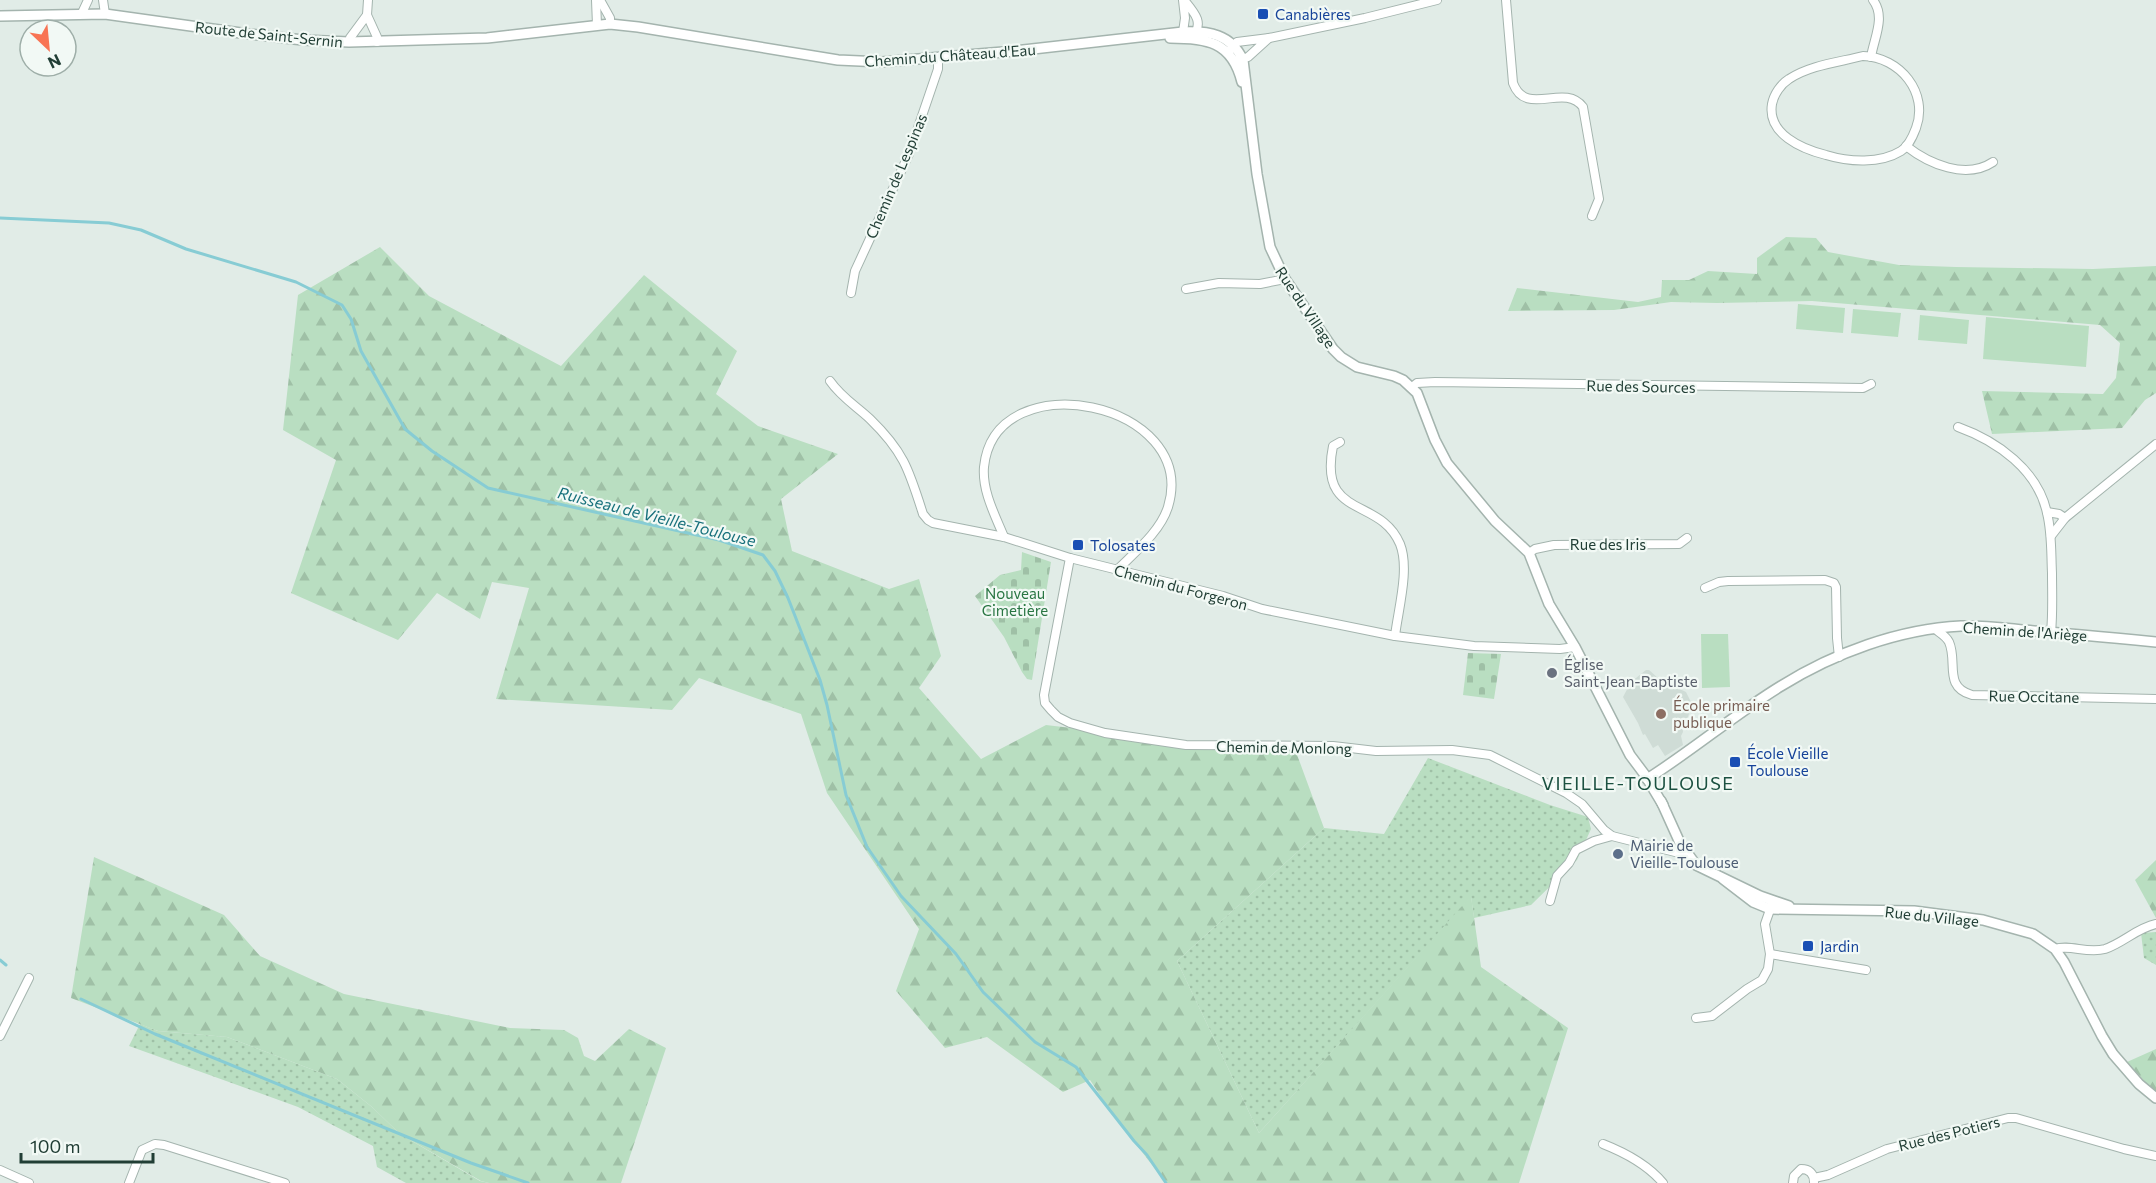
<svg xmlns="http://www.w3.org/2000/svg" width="2156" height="1183" font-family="Commissioner,sans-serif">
  <defs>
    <pattern id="grass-dots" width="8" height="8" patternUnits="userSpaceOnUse" patternTransform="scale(1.5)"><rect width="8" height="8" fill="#b9dec1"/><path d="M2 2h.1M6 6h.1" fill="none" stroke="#9fc0a6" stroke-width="1.8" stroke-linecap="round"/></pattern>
    <pattern id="forest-firs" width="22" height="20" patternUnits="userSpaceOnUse" patternTransform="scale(1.5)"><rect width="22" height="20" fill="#b9dec1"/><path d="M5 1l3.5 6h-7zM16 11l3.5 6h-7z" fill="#9fc0a6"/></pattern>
    <pattern id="cemetery-stones" width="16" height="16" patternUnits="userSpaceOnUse" patternTransform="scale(1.5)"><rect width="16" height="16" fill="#b9dec1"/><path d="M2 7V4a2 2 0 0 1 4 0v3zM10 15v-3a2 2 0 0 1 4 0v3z" fill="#9fc0a6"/></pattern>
  </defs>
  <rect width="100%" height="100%" fill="#e1ece7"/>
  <!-- built -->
  <polygon fill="#cfdcd6" points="1646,670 1649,670 1659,679 1686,692 1692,704 1688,717 1686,722 1682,723 1683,732 1681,736 1683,745 1665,756 1658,745 1653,748 1645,734 1643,735 1638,723 1623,697 1631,682"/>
  <!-- grass -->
  <g fill="url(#grass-dots)">
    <polygon points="1428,758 1550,805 1588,817 1591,829 1577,860 1531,905 1474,918 1471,897 1259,1133 1177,961 1324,828 1384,834"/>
    <polygon points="2156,932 2156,965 2144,958 2141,933"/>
    <polygon points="140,1024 158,1031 227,1037 337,1079 372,1107 400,1134 480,1181 489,1183 406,1183 377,1167 373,1146 298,1107 129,1046"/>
  </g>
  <!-- forest -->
  <g fill="url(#forest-firs)">
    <polygon points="1786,237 1816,238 1828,252 1899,265 1956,267 2093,269 2156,266 2156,393 2145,400 2122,428 1992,434 1982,391 2103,394 2116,378 2120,343 2100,325 1812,301 1717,303 1671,302 1614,310 1508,311 1517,288 1638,302 1661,297 1662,280 1689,280 1708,271 1757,274 1757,258"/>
    <polygon points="380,247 429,296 561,366 644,275 737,351 716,394 758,426 838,454 781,499 792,551 889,589 919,579 941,656 919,688 981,759 1046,725 1190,742 1292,741 1324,828 1177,961 1259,1133 1471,896 1481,967 1568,1028 1519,1183 1166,1183 1112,1113 1090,1080 1063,1092 987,1037 945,1048 896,991 919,929 827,793 801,714 699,678 672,710 496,699 529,588 492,582 480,619 437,593 398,640 291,593 336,460 283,430 298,295"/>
    <polygon points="94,857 224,915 260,956 344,994 510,1028 564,1030 578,1038 584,1056 595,1061 629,1029 666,1048 621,1183 489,1183 481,1181 400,1134 372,1107 337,1079 227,1037 158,1031 71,998"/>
    <polygon points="2156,860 2156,918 2135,880"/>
    <polygon points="2156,1049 2156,1094 2127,1062"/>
  </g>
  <!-- cemetery -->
  <g fill="url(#cemetery-stones)">
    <polygon points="1022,552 1051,562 1032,680 1027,679 1022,672 1004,637 975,596 1000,575 1021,570"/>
    <polygon points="1468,653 1501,654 1494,699 1463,695"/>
  </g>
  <!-- pitch -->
  <g fill="#b9dec1">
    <polygon points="1798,304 1845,308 1843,333 1796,329"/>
    <polygon points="1853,309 1901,313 1898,337 1851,333"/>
    <polygon points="1920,315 1969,320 1967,344 1918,340"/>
    <polygon points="1986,317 2089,326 2086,367 1983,359"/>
    <polygon points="1701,634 1728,634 1730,687 1702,688"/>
  </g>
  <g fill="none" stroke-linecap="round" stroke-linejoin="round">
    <!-- stream -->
    <g stroke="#87ccd4" stroke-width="3">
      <polyline points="0,218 109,223 141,230 186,249 296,282 342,305 351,319 361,351 405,429 432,451 488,488 719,540 763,555 775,571 788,598 820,680 827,705 846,795 867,847 901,896 956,954 983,992 1035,1042 1076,1067 1134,1141 1147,1155 1166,1183"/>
      <polyline points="0,960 6,965"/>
      <polyline points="81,999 155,1034 471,1163 528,1183"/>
    </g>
    <defs>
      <g id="minor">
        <polyline points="103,0 105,14"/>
        <polyline points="596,0 597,25"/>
        <polyline points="600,0 610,18 610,24"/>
        <path d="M1183 0 1185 18 1183 32 1191 38C1205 24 1195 13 1184 0"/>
        <path d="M1506 0 1513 83C1526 118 1564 82 1583 107L1599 199 1592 216"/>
        <polyline points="82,13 88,0"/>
        <polyline points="367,15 377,37 377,42"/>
        <polyline points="1269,38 1365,18 1437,0"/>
        <polyline points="349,42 350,38 367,15 368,0"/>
        <polyline points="1230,50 1237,42 1269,38 1248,57 1239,60"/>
        <path d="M1863 56C1900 57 1929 93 1916 128 1913 136 1909 146 1901 151 1880 164 1849 162 1826 155 1802 149 1767 134 1772 104 1774 94 1781 84 1789 79 1810 65 1840 62 1863 56Z"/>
        <path d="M1871 57C1874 38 1886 17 1873 0"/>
        <path d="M1906 146C1929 164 1966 180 1993 162"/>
        <polyline points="1186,289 1219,283 1260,284 1285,279"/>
        <polyline points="851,293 855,271 909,154 938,69 938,58"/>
        <path d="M830 381C841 397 856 406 870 419 904 452 909 470 923 514L928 520 933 523 1004 537 1070 558 1223 596 1262 609 1395 636 1474 646 1560 649 1575 647"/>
        <polyline points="1412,387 1417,383 1435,382 1863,388 1871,384"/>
        <path d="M1958 427C1997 441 2038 470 2047 513 2052 533 2051 553 2052 573 2052 592 2053 613 2051 632"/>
        <path d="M1340 442 1333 446C1318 520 1380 496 1400 544 1410 569 1398 610 1395 636"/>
        <polyline points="2047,512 2059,514 2065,518"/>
        <polyline points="2051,536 2065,518 2156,444"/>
        <path d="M1004 537C995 515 982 491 984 467 995 360 1200 402 1168 507 1160 532 1135 552 1117 570"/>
        <polyline points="1529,553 1535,549 1554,545 1679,544 1687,538"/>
        <polyline points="1070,558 1044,695 1045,703 1051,710 1058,717 1070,723 1105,733 1186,745 1333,746 1376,751 1452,750 1490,755 1566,793 1582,804 1604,830 1612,836 1687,855"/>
        <polyline points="1705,588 1719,582 1728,581 1825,580 1834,583 1836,587 1837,638 1839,657"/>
        <path d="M1935 629C1940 633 1946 636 1949 642 1958 662 1943 687 1972 695L2156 699"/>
        <polyline points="1550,901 1557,876 1569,863 1576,850 1594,841 1612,836"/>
        <path d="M2055 949C2070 944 2087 954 2105 949 2123 943 2137 928 2156 924"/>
        <polyline points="1770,954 1866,970"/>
        <polyline points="1696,1018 1712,1016 1747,989 1762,980 1768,969 1770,954 1765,924 1772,904"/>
        <polyline points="0,1036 29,978"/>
        <path d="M1603 1144C1626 1153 1647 1164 1663 1183"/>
        <polyline points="0,1170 29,1183"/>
        <polyline points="1814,1178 1828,1175 1887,1149 2008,1118 2016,1118 2124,1149 2156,1156"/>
        <polyline points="129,1183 142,1150 155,1144 164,1145 285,1183"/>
        <path d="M1793 1183 1794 1176 1801 1169C1809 1169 1814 1173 1814 1182"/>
      </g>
      <g id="tertiary">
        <path d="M0 16 105 14 241 33 303 40 349 42 487 38 610 24 638 27 838 60 882 62 1015 51 1183 32C1209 31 1231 34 1243 60L1257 174 1270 247 1285 279 1333 349 1341 357 1357 367 1394 376 1403 380 1417 393 1435 440 1447 463 1495 521 1529 553 1549 604 1575 647 1630 755 1645 775 1663 805"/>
        <path d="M1170 38C1206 38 1232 41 1242 82"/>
        <path d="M1647 779C1693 750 1735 714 1781 686 1834 653 1899 629 1961 626 1985 625 2010 629 2034 631 2074 634 2115 638 2156 642"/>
        <polyline points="1661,801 1680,843 1696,865 1760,896 1789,906"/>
        <polyline points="1723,879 1753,902 1770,909 1914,911 1983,920 2033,934 2055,949 2064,962 2102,1036 2113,1054 2139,1084 2156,1098"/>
      </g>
    </defs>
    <!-- minor casing -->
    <use href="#minor" stroke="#a4b4ae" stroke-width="10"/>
    <!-- tertiary casing -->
    <use href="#tertiary" stroke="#a4b4ae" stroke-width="12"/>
    <!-- minor -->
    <use href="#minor" stroke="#fff" stroke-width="8"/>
    <!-- tertiary -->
    <use href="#tertiary" stroke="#fff" stroke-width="9"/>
  </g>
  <!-- markers -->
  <g fill="#1a4fb4" stroke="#f2f9f5" stroke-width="2">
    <rect x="1257" y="8" width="12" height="12" rx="3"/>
    <rect x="1072" y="539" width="12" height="12" rx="3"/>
    <rect x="1729" y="756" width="12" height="12" rx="3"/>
    <rect x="1802" y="940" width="12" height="12" rx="3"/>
  </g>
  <circle fill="#6b7280" stroke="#f2f9f5" stroke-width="2" cx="1552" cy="673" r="6"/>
  <circle fill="#8d6e63" stroke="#f2f9f5" stroke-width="2" cx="1661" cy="714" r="6"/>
  <circle fill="#5c6f8a" stroke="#f2f9f5" stroke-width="2" cx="1618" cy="854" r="6"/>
  <g text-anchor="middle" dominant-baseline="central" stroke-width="4.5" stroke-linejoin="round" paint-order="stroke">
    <!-- transit labels -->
    <g font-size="15" fill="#164399" stroke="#f2f9f5" text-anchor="start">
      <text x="1275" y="14">Canabières</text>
      <text x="1090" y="545">Tolosates</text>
      <text x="1747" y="753">École Vieille<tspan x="1747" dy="17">Toulouse</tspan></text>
      <text x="1820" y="946">Jardin</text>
    </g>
    <!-- street labels -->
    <g font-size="15" fill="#213e35" stroke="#f2f9f5">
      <text transform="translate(269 34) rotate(6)">Route de Saint-Sernin</text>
      <text transform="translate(950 55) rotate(-4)">Chemin du Château d'Eau</text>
      <text transform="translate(896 176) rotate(-67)">Chemin de Lespinas</text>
      <text transform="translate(1306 307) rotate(56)">Rue du Village</text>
      <text transform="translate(1641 386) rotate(1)">Rue des Sources</text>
      <text x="1608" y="544">Rue des Iris</text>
      <text transform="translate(1181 587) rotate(15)">Chemin du Forgeron</text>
      <text transform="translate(2025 631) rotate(4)">Chemin de l'Ariège</text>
      <text transform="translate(2034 696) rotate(1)">Rue Occitane</text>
      <text transform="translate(1284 747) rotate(1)">Chemin de Monlong</text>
      <text transform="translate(1932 916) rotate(6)">Rue du Village</text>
      <text transform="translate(1949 1133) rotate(-14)">Rue des Potiers</text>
    </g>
    <!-- park labels -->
    <g font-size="15" fill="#297643" stroke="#f2f9f5">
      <text x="1015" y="593">Nouveau<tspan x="1015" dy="17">Cimetière</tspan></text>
    </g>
    <!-- worship labels -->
    <g font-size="15" fill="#5b616d" stroke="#f2f9f5" text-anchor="start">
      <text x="1564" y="664">Église<tspan x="1564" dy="17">Saint-Jean-Baptiste</tspan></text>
    </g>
    <!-- education labels -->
    <g font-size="15" fill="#785e54" stroke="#f2f9f5" text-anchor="start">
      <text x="1673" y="705">École primaire<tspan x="1673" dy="17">publique</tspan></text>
    </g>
    <!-- service labels -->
    <g font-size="15" fill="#4e5e75" stroke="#f2f9f5" text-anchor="start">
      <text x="1630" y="845">Mairie de<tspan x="1630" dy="17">Vieille-Toulouse</tspan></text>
    </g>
    <!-- water labels -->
    <g font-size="16" font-style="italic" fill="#18717c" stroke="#f2f9f5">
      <text transform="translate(657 516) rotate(14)">Ruisseau de Vieille-Toulouse</text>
    </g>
    <!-- quarter labels -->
    <g font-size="18" letter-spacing="1.5" fill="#1c5141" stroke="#f2f9f5">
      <text x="1638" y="783">VIEILLE-TOULOUSE</text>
    </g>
  </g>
  <!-- north arrow -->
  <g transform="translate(48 48) rotate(154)"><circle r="28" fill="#f2f9f5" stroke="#9eaea8" stroke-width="1.5"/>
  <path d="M0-4.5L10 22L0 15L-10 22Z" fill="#f87454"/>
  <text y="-9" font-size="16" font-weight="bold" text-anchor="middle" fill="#213e35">N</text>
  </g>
  <!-- scale -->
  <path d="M21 1153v9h132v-9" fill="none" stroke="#213e35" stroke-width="3"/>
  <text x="30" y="1153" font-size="18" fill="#213e35" stroke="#f2f9f5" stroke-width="4.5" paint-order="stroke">100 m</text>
</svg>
